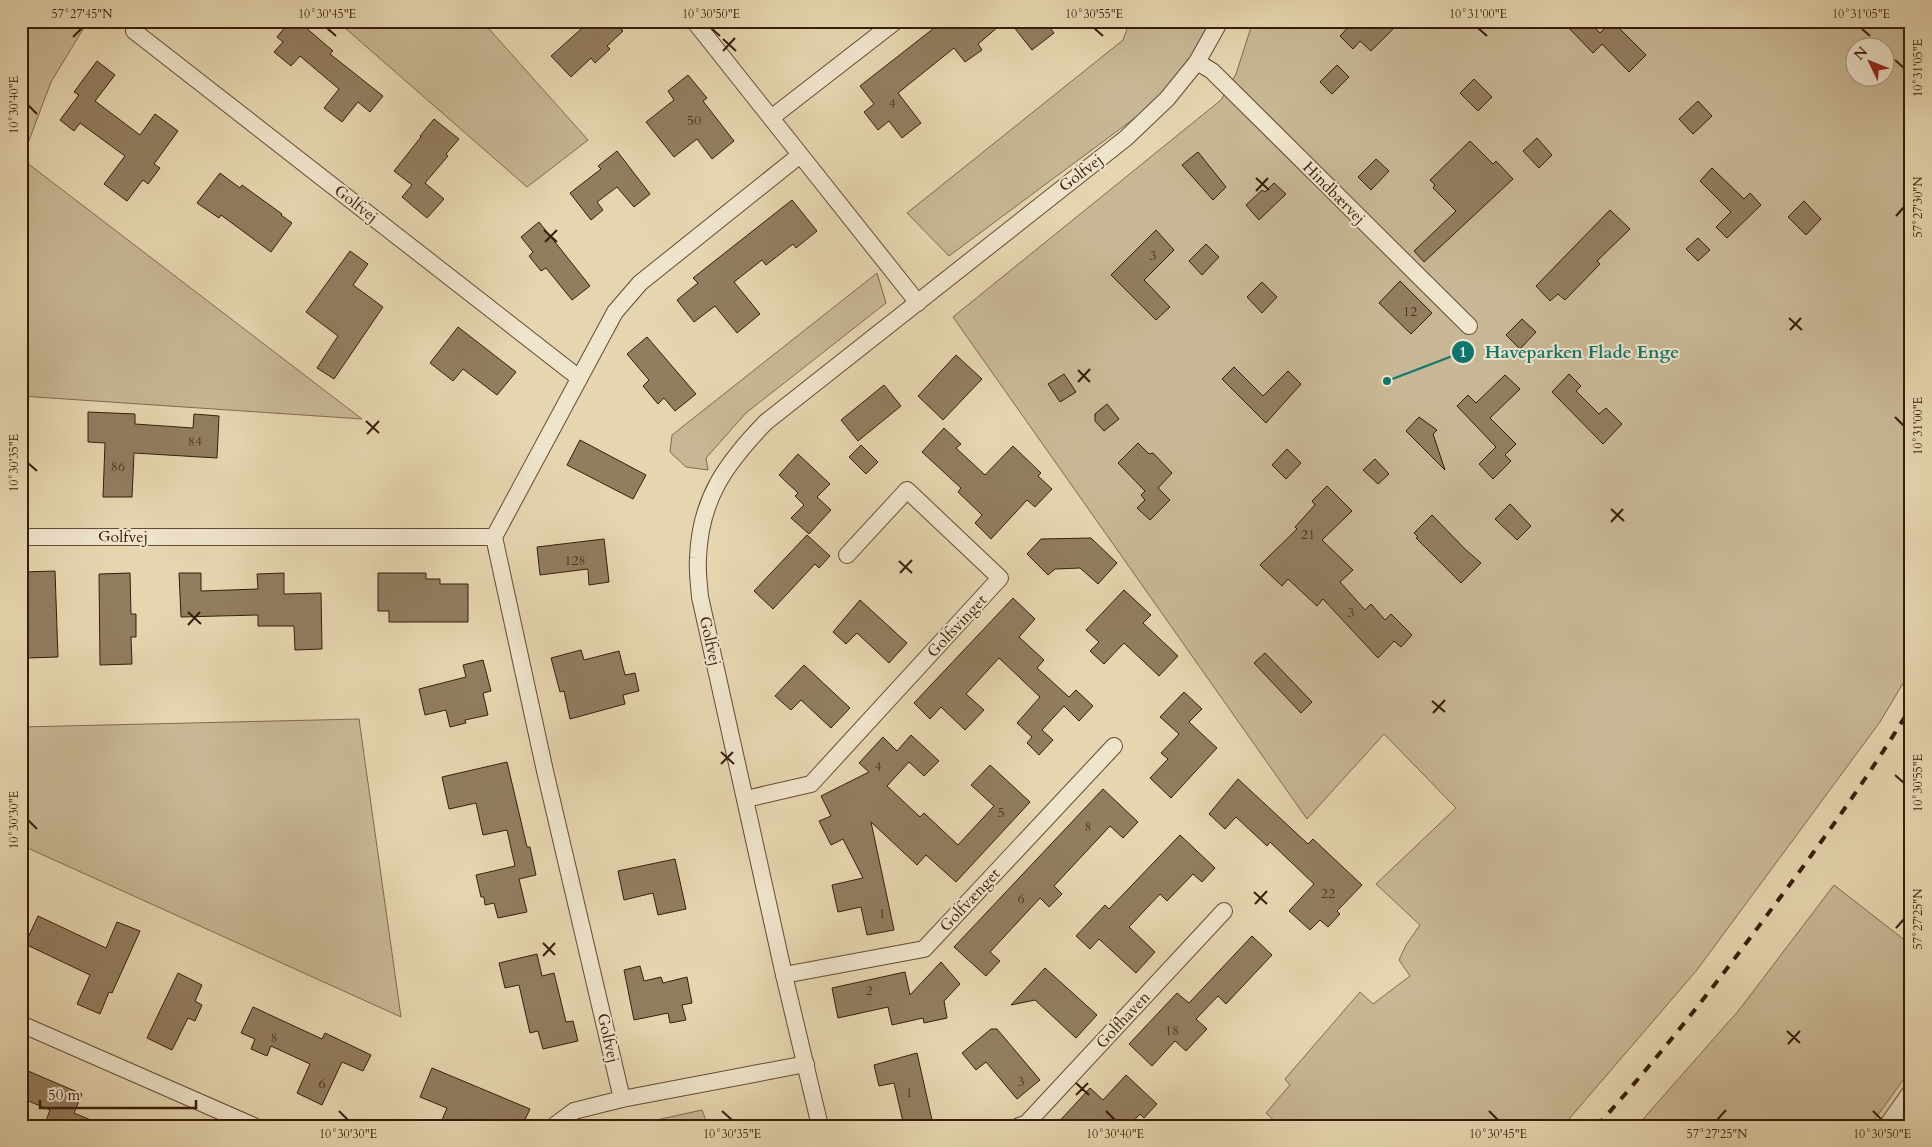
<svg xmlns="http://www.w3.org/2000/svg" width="1932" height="1147" font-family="Cardo,serif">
  <rect width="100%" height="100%" fill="#e6d6b0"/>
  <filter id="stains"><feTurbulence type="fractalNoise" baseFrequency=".004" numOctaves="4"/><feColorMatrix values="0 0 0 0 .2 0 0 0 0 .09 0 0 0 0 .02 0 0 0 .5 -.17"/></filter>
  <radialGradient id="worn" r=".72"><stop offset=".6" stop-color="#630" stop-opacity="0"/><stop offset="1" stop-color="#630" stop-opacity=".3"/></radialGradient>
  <!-- green -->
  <g fill="#c8b794" stroke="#806a4e" fill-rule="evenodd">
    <polygon points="21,21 88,21 51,82 22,159 362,419 21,396"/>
    <polygon points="337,21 482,21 588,140 527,187"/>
    <polygon points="1130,21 1210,21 1185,69 1155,103 949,256 907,213 1123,40"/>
    <path d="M1253 21H1911V670L1880 722 1697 970 1563 1126H1280L1266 1113 1290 1085 1285 1079 1360 992 1373 1004 1410 976 1399 960 1406 945 1420 925 1376 884 1456 808 1384 734 1307 819 953 317 1221 100 1236 74ZM1854 48H1884V78H1854Z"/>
    <polygon points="877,273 886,303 746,413 706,458 708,470 686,467 670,452 672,435"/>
    <polygon points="359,719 401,1017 21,845 21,727"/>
    <polygon points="1834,885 1911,945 1911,1069 1870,1126 1637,1126 1739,1010"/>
    <polygon points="702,1110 708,1126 629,1126"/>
  </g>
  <!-- building -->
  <g fill="#927d60" stroke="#371d09">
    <polygon points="290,21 298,21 333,51 330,54 383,96 370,112 358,102 342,122 324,108 339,89 300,56 291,66 274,52 283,42 277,37"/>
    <polygon points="590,21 631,21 621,30 623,31 607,46 610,49 595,63 591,58 571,77 551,56"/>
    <polygon points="943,21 1005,21 978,44 982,50 965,62 954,48 898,93 921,123 902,138 889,121 878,130 864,112 874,104 860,86"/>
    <polygon points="1009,21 1045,21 1054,33 1032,50"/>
    <polygon points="1354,21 1401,21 1371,51 1360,41 1353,49 1340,36"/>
    <polygon points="1562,21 1588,21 1600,33 1612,21 1646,55 1629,72 1602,44 1593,53"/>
    <polygon points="97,61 115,75 95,101 140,135 155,114 178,131 154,164 160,168 148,184 143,180 127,201 104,184 125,156 80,123 74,131 60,120 79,95 74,92"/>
    <polygon points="1337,65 1349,77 1332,94 1320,82"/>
    <polygon points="688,75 707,98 703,101 734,141 712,159 697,139 674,157 646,122 674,100 668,91"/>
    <polygon points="1474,79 1492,97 1478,111 1460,93"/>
    <polygon points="1698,101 1712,116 1693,134 1679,119"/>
    <polygon points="434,119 459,139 446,154 448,156 425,183 444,199 427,218 402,197 412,185 394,171 421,137 420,136"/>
    <polygon points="1537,138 1552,155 1539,168 1523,151"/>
    <polygon points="1470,141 1493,164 1496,161 1513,179 1424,262 1414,251 1456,211 1433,188 1435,185 1430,180"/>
    <polygon points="617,151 650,194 634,207 617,187 597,202 603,210 591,220 570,193 601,169 598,166"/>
    <polygon points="1198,152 1226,187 1213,200 1182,165"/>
    <polygon points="1376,159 1389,171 1371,190 1358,177"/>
    <polygon points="1712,168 1744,199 1750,193 1761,205 1727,238 1716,227 1731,212 1700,181"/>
    <polygon points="220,173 240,188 242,185 282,214 281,215 292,223 271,252 221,215 219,218 197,203"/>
    <polygon points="1274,183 1286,194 1259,220 1246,205 1262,190 1265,192"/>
    <polygon points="792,200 817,231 796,248 793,244 766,265 762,260 734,282 760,314 737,333 715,306 694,322 677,300 698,283 693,278"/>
    <polygon points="1804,201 1821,219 1806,235 1788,217"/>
    <polygon points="1610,210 1630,229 1597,261 1600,264 1565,300 1558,294 1550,301 1536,286"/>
    <polygon points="539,222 590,286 572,300 546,268 541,271 529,256 533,252 521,237"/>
    <polygon points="1156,230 1174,250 1144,280 1170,307 1156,320 1111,275"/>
    <polygon points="1698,238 1710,250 1698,261 1686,249"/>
    <polygon points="1206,244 1219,257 1202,275 1189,261"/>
    <polygon points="350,251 368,264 353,285 383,307 334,379 317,368 338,336 306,312"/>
    <polygon points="1400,281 1432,313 1411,334 1379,303"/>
    <polygon points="1262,282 1277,297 1262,313 1247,297"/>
    <polygon points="1522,319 1536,332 1520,349 1506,335"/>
    <polygon points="458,327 516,372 497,395 463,369 453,381 430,363"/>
    <polygon points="647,337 696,394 675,411 664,398 658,404 643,386 649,380 627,354"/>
    <polygon points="956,355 982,379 943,420 918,396"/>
    <polygon points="1234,367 1263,396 1288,371 1301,384 1266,423 1222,379"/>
    <polygon points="1064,374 1076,392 1060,402 1048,384"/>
    <polygon points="1569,374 1581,386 1576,391 1599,414 1606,408 1622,424 1603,444 1552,392"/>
    <polygon points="1505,375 1520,389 1490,418 1516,444 1505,455 1511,461 1493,479 1479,464 1496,447 1457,406 1468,395 1476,403"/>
    <polygon points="884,385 901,406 858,441 841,420"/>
    <polygon points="1107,404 1119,419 1104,431 1095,421 1095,414"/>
    <polygon points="88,412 135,414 135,424 193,428 194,414 219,416 217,458 134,453 132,497 103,497 105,443 88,442"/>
    <polygon points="1419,417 1437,430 1433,434 1445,470 1406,431"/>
    <polygon points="944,428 961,444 956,448 985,475 1013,446 1041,473 1038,476 1052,489 1035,507 1027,500 991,539 975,523 982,515 958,492 961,488 922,452"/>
    <polygon points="580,440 646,475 633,499 567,465"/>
    <polygon points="1138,443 1149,454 1153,453 1172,473 1158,488 1170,500 1150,520 1137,508 1145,500 1141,495 1145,491 1118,463"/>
    <polygon points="861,445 878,462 866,474 849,457"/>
    <polygon points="1287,449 1301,463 1286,479 1272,465"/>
    <polygon points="798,454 830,484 817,497 831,510 809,534 791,518 804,505 795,496 798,493 779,475"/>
    <polygon points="1375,459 1389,474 1378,484 1363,470"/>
    <polygon points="1327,486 1352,511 1322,540 1353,570 1340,582 1365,610 1371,604 1385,620 1391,614 1412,635 1401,647 1394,641 1378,658 1323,599 1317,606 1288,579 1282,586 1260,565 1297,529 1295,527 1315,505 1312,501"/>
    <polygon points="1510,504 1531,526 1517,540 1495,519"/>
    <polygon points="1432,515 1466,550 1481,563 1461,583 1416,538 1418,537 1414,533"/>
    <polygon points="807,535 830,556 819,568 815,564 773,609 754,591"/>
    <polygon points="1091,538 1117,563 1098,584 1080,568 1055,569 1048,575 1027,554 1041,539"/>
    <polygon points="604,539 609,582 589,585 588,569 540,575 537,547"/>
    <polygon points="55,571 58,657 27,658 24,572"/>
    <polygon points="130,573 131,614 136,614 136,637 131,637 132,664 100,665 99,574"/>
    <polygon points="179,573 201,573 201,591 258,589 257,574 284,573 284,594 321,593 322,649 295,650 294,626 258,626 258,615 181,617"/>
    <polygon points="378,573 426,573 426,579 440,579 440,584 468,584 468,622 389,622 389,611 378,611"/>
    <polygon points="1124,590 1151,615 1143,623 1178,656 1159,676 1124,643 1104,664 1090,651 1099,642 1086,630"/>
    <polygon points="1013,598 1035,619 1019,637 1044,660 1037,668 1069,697 1076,690 1093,706 1079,721 1064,706 1042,730 1053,740 1039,755 1027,743 1032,737 1017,723 1040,697 999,658 966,694 984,710 965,730 941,707 930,719 914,703"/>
    <polygon points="860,600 907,643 889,663 857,633 846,644 833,632"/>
    <polygon points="581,650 584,660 619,651 625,675 635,673 639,691 623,695 625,704 570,719 564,691 560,692 551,658"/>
    <polygon points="1265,653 1312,702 1301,713 1254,663"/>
    <polygon points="483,660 491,691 483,693 488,715 465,720 466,723 450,727 446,710 425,715 419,689 466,677 463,665"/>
    <polygon points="804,665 850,708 831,728 801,700 791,710 775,696"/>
    <polygon points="1184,692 1202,709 1189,722 1217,748 1171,798 1150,778 1168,759 1161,753 1179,734 1160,717"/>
    <polygon points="911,735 939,761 924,776 909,762 887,786 920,817 924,813 958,845 994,806 971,785 990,765 1030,802 956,882 926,855 917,865 871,822 894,930 867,935 861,907 838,912 832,885 863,878 843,839 831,845 819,821 831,816 821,796 869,772 859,763 883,737 897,751"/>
    <polygon points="507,762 527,847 530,847 536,875 519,879 527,912 498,918 494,903 485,905 484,897 481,897 476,875 515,866 507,830 483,835 476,803 449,809 442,777"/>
    <polygon points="1238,779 1308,844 1313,839 1362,885 1337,911 1340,914 1328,927 1320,920 1310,930 1289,911 1314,884 1270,842 1267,846 1236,817 1225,829 1209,814"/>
    <polygon points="1103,789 1138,822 1123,838 1110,826 1054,886 1062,894 1049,907 1040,898 990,952 1000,961 986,976 954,947"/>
    <polygon points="1180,835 1215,868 1202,882 1193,874 1167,901 1160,894 1129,927 1155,952 1136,973 1099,939 1090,949 1076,936 1105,905 1109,909"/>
    <polygon points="675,859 686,909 658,915 653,893 624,900 618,871"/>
    <polygon points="38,916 106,948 117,922 140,931 112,993 109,992 100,1014 77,1004 90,975 25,944"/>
    <polygon points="1252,936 1272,955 1226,1004 1218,996 1196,1019 1207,1029 1186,1051 1175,1041 1152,1066 1129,1044 1177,993 1189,1003"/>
    <polygon points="537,954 542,976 554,973 566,1022 573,1021 578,1041 543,1049 538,1031 530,1033 519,985 505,988 499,963"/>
    <polygon points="941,962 960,984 944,1001 947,1018 924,1023 923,1018 892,1025 888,1007 838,1018 832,988 905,972 910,995"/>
    <polygon points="640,966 644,981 661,977 663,983 687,977 692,1003 682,1005 686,1020 670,1023 668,1013 634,1020 624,970"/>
    <polygon points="1045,968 1097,1015 1076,1038 1035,1000 1011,1005"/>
    <polygon points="178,973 202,985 195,1001 202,1005 195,1021 188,1018 172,1050 147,1038"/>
    <polygon points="253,1007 322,1039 325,1033 371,1055 363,1071 342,1062 322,1105 297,1093 310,1064 271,1046 267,1056 251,1049 255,1039 241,1033"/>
    <polygon points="991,1029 997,1029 1040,1080 1017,1099 986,1062 976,1070 962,1053"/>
    <polygon points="917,1053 932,1120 904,1126 894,1083 879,1086 874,1065"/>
    <polygon points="21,1068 82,1094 74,1113 105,1126 44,1126 50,1110 21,1098"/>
    <polygon points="432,1068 530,1109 522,1126 482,1126 467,1119 464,1126 455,1126 442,1120 447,1108 420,1097"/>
    <polygon points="1126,1075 1157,1104 1144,1118 1140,1114 1129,1126 1055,1126 1090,1088 1103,1100"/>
  </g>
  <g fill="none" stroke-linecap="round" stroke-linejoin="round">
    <defs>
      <g id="minor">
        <polyline points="694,21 918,303"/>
        <polyline points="134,31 579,378"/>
        <polyline points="1197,62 1212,71 1469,326"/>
        <polyline points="771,118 896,21"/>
        <polyline points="21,537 494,537"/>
        <polyline points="746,799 811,784 1000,578 907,490 847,555"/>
        <polyline points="784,975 924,949 1114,746"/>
        <polyline points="21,1024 254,1126"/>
        <polyline points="622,1099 545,771 494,537 615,312 640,283 800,155"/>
        <polyline points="554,1126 574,1111 622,1099 806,1064"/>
        <path d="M820 1126 784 975 700 597C699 584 697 571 698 558 700 499 726 463 766 422L1126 138 1167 99 1197 62 1220 21"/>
        <polyline points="1019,1126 1026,1124 1224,911"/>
      </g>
      <polyline id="tertiary" points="1889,1126 1911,1095"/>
    </defs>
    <!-- minor casing -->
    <use href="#minor" stroke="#634b33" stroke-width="18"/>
    <!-- tertiary casing -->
    <use href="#tertiary" stroke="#634b33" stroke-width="22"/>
    <!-- minor -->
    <use href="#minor" stroke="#efe4cc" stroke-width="16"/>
    <!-- tertiary -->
    <use href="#tertiary" stroke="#efe4cc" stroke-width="20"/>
    <!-- rail -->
    <path stroke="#371d09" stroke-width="4" stroke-dasharray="9 9" stroke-linecap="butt" d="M1597 1126C1660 1056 1718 982 1773 907 1822 842 1869 776 1911 707"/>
  </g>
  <!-- ticks -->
  <path fill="none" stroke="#371d09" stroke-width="2" d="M327 28 336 36M711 28 720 36M1094 28 1103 36M1478 28 1487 36M1861 28 1870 36M73 37 82 28M723 39 736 51M723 51 735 38M1895 60 1904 68M28 105 37 114M1256 178 1269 190M1256 191 1268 178M1896 216 1904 207M544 230 557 242M545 242 557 230M1789 318 1802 330M1790 330 1801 318M1078 370 1090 382M1078 382 1090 369M1895 417 1904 426M366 421 379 433M367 434 379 421M28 463 37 471M1611 509 1624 521M1611 522 1623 509M899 561 912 573M900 573 912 560M188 612 201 624M188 625 200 612M1432 701 1445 712M1433 713 1445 700M721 752 734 764M721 764 733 752M1895 775 1904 783M28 820 37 829M1254 892 1267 904M1255 904 1267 891M1896 928 1904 919M543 943 555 955M543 956 555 943M1787 1031 1800 1043M1788 1044 1800 1031M1076 1083 1089 1095M1076 1095 1088 1083M339 1111 348 1120M722 1111 732 1120M1106 1111 1115 1120M1489 1111 1498 1120M1873 1111 1882 1120M1717 1120 1726 1110"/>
  <g text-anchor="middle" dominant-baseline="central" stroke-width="4" stroke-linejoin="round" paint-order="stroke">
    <!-- number labels -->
    <g font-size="14" fill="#4e351f">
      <text x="892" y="103">4</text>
      <text x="694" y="120">50</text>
      <text x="1153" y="255">3</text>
      <text x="1410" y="311">12</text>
      <text x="195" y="441">84</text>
      <text x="118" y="466">86</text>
      <text x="1308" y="534">21</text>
      <text x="575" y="560">128</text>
      <text x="1351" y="612">3</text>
      <text x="878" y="766">4</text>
      <text x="1001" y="812">5</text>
      <text x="1088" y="826">8</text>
      <text x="1328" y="893">22</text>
      <text x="1021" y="898">6</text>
      <text x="882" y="913">1</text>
      <text x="869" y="990">2</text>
      <text x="1172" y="1030">18</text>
      <text x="274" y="1037">8</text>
      <text x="1021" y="1081">3</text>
      <text x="322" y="1083">6</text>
      <text x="909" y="1092">1</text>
    </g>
    <!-- street labels -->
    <g font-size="16" fill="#371d09" stroke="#efe4cc">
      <text transform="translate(1081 173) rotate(-38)">Golfvej</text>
      <text transform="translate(1334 193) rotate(45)">Hindbærvej</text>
      <text transform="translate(356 204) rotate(38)">Golfvej</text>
      <text x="123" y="537">Golfvej</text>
      <text transform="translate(957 626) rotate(-47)">Golfsvinget</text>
      <text transform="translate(710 641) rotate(77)">Golfvej</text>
      <text transform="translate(970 900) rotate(-47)">Golfvænget</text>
      <text transform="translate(1123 1020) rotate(-47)">Golfhaven</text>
      <text transform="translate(608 1038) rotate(77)">Golfvej</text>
    </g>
  </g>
  <!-- callouts -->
  <path fill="none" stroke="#0f766e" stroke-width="2" d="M1387 381L1463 352"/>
  <g fill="#0f766e" stroke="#efe4cc" stroke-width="2">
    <circle cx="1387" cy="381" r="5"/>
    <circle cx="1463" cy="352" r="12"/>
  </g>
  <g font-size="15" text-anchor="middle" font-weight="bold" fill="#fff">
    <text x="1463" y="357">1</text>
  </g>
  <g font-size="18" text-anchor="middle" font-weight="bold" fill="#0f766e" stroke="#efe4cc" stroke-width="4" stroke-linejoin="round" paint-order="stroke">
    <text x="1582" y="358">Haveparken Flade Enge</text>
  </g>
  <!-- margin -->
  <rect width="1932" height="1147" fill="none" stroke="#e6d6b0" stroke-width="55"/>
  <!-- north arrow -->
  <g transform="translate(1870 62) rotate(313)"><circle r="24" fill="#efe4cc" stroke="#a5947e"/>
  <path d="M0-4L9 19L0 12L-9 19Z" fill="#8f2418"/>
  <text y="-8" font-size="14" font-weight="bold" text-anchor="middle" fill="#371d09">N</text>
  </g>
  <!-- scale -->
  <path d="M40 1100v8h156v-8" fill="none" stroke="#371d09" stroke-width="2.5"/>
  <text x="48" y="1100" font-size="15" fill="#371d09" stroke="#efe4cc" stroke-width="4" paint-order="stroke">50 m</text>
  <rect x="28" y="28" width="1876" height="1092" fill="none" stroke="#371d09" stroke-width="2"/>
  <g font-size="12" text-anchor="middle" fill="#371d09">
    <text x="82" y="18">57°27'45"N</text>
    <text x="327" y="18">10°30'45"E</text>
    <text x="711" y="18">10°30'50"E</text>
    <text x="1094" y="18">10°30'55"E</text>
    <text x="1478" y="18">10°31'00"E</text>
    <text x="1861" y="18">10°31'05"E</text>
    <text transform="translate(1918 68) rotate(-90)" y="4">10°31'05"E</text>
    <text transform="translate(14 105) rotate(-90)" y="4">10°30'40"E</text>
    <text transform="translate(1918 207) rotate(-90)" y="4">57°27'30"N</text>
    <text transform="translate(1918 426) rotate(-90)" y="4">10°31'00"E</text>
    <text transform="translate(14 463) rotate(-90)" y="4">10°30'35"E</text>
    <text transform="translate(1918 783) rotate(-90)" y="4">10°30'55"E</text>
    <text transform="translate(14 820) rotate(-90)" y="4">10°30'30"E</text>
    <text transform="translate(1918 919) rotate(-90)" y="4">57°27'25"N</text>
    <text x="348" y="1138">10°30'30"E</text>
    <text x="732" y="1138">10°30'35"E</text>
    <text x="1115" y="1138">10°30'40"E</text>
    <text x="1498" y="1138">10°30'45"E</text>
    <text x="1717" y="1138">57°27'25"N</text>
    <text x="1882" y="1138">10°30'50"E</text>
  </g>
  <rect width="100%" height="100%" filter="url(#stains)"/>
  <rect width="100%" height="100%" fill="url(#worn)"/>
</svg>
